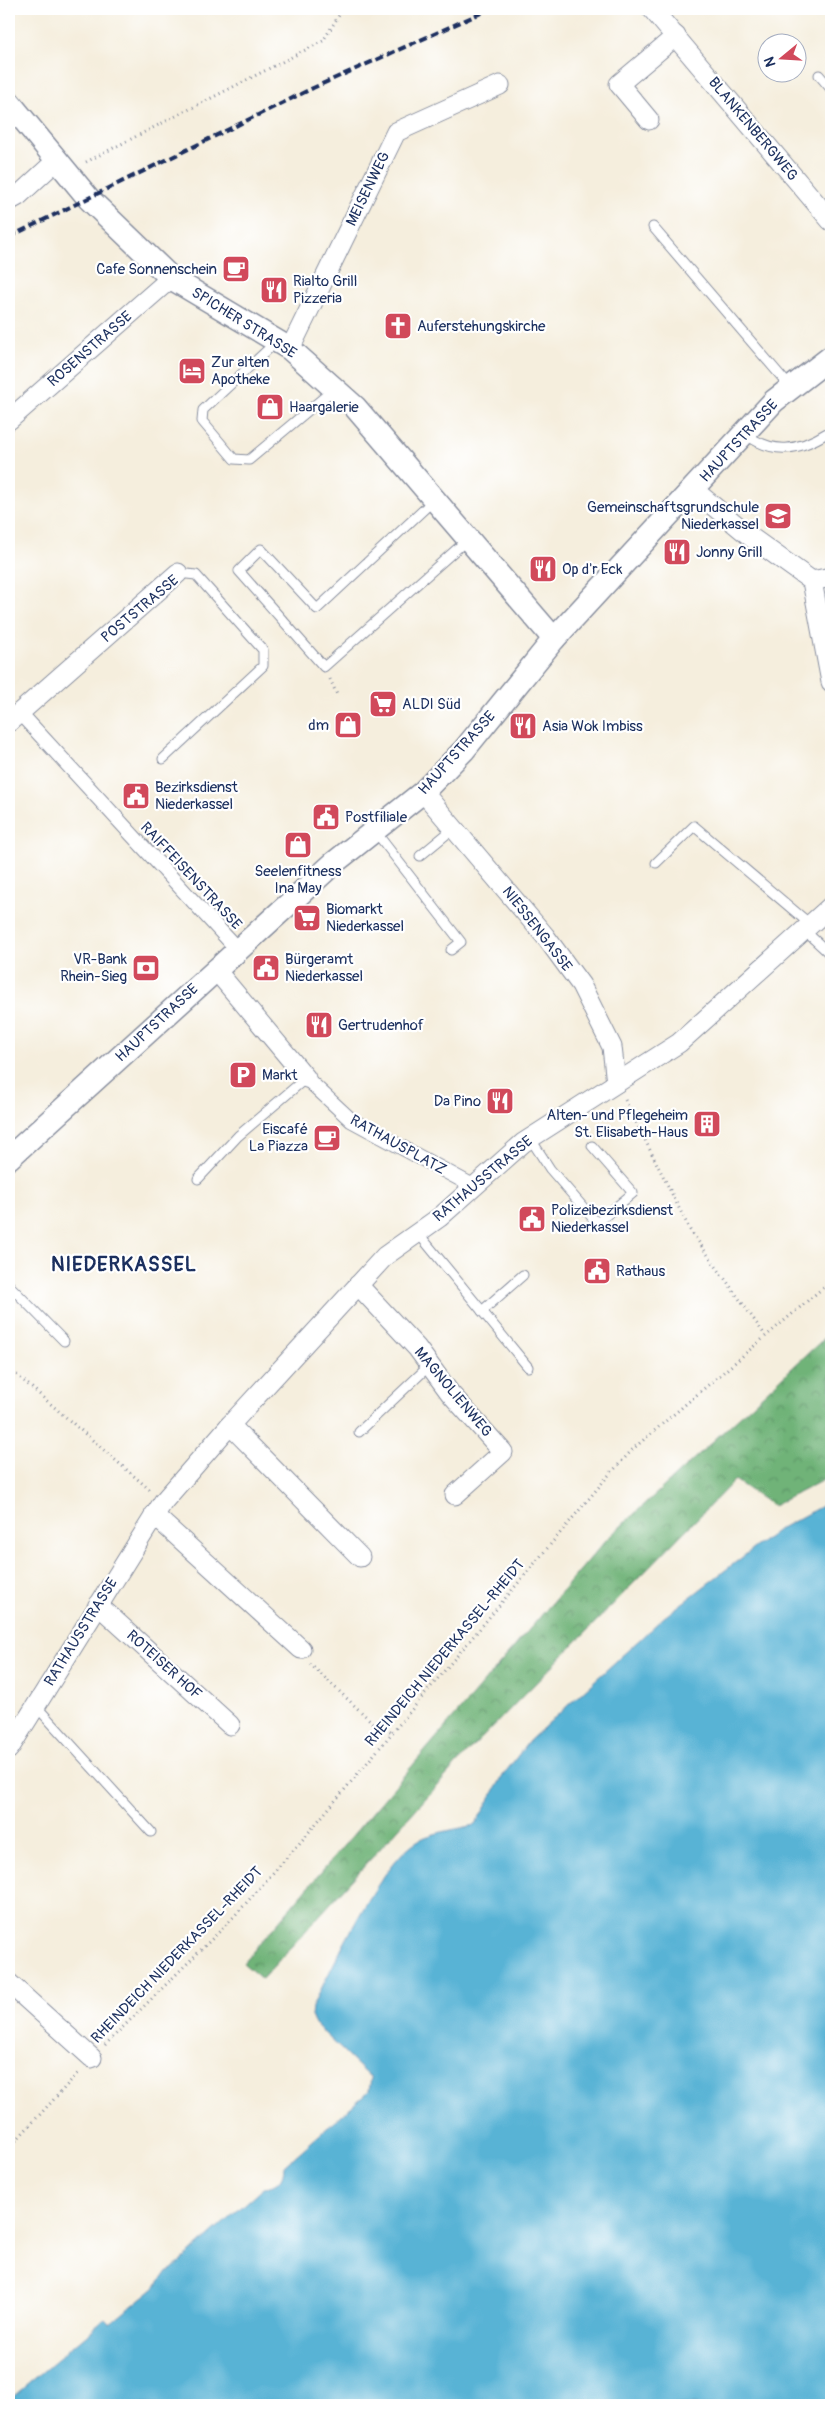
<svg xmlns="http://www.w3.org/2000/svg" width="840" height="2414" font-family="Pangolin,sans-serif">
  <defs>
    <pattern id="forest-crowns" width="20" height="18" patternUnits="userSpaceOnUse" patternTransform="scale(1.25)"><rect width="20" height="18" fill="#70b378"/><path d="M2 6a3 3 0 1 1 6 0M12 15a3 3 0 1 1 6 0" fill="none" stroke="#5b9266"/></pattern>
  </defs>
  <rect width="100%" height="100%" fill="#fff"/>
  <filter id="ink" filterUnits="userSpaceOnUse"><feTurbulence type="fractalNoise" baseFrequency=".02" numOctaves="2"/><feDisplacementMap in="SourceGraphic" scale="10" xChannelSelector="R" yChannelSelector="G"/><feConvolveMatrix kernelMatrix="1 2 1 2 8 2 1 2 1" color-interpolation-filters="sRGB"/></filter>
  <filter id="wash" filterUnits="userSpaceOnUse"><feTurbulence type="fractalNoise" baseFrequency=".0096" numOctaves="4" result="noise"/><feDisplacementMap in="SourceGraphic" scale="20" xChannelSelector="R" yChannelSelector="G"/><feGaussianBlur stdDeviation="1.12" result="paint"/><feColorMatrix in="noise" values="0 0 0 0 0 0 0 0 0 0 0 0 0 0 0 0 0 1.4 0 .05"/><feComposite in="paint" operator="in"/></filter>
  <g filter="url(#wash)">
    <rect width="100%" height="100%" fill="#f5eedd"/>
    <!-- forest -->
    <polygon fill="url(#forest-crowns)" stroke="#46716b" points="831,1332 831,1476 773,1506 735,1480 465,1755 262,1979 243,1963 606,1540"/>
    <!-- water -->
    <path fill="#58b3d5" stroke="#3a719a" d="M831 1501V2405H9V2400L105 2319 110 2324 155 2287 161 2279 264 2187C277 2186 284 2179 284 2166L369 2091 371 2078 314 2023 311 2016 312 2007C333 1967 381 1860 419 1840 433 1832 459 1829 475 1825L504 1774 529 1741 663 1618 779 1529Z"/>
  </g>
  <g filter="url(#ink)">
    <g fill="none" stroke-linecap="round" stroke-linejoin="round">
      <defs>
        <g id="service">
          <polyline points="819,75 831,89"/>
          <polyline points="653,227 791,388"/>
          <polyline points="277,341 203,410 202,421 234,459 249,460 334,389"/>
          <path d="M745 434C774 455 798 451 827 433"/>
          <polyline points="434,500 317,609 261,549 239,571 324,667 468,539"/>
          <polyline points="163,759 263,666 263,650 196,575 178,573"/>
          <polyline points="375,831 461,942 451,950"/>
          <polyline points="420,856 454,828"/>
          <polyline points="656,863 694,826 811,925"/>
          <polyline points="805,931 831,955"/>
          <polyline points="530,1138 550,1169 597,1223 633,1193 592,1146"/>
          <polyline points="198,1179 238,1136 306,1078"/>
          <polyline points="418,1233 528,1367"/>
          <polyline points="9,1285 64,1341"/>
          <polyline points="482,1311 523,1275"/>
          <polyline points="359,1432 430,1365"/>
          <polyline points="36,1706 151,1832"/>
        </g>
        <g id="pedestrian">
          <polyline points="20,713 237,949"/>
          <polyline points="306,1078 351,1120 473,1186"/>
        </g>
        <g id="minor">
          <polyline points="652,9 831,221"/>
          <polyline points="649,120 619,84 676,36"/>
          <polyline points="9,201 18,196 56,161"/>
          <polyline points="290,349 396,132 500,85"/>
          <polyline points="9,420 171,278"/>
          <polyline points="694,490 752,538 812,581 831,682"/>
          <polyline points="812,581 831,577"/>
          <polyline points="9,722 178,573"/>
          <polyline points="423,792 545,936 581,985 612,1047 616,1083"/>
          <polyline points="215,969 306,1078"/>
          <polyline points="358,1285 417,1348 450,1393 503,1452 455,1495"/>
          <polyline points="230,1425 360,1557"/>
          <polyline points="154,1515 301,1649"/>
          <polyline points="98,1605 230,1725"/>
          <polyline points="9,1749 163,1502 230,1425 385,1256 440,1217 523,1143 679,1043 831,906"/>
          <polyline points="9,1983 92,2058"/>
        </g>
        <g id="tertiary">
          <polyline points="9,102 89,199 171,278 290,349 355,407 554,639"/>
          <polyline points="9,1158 335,862 423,792 464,750 554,639 774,401 831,357"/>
        </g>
      </defs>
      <!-- service casing -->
      <use href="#service" stroke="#888e9e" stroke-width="11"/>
      <!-- pedestrian casing -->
      <use href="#pedestrian" stroke="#888e9e" stroke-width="16"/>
      <!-- minor casing -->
      <use href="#minor" stroke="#888e9e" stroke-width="21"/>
      <!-- tertiary casing -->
      <use href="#tertiary" stroke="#888e9e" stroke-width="25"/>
      <!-- path -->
      <g stroke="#888e9e" stroke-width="3" stroke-dasharray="1 4" stroke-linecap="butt">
        <polyline points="86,162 323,41 343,9"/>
        <polyline points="330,679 338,697"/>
        <polyline points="625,1100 690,1230 765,1335"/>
        <polyline points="9,1368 150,1490"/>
        <polyline points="310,1664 372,1722 392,1733"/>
        <polyline points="105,2045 230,1921 298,1845 608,1476 634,1448 831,1281"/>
        <polyline points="9,2148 80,2071"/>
      </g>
      <!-- service -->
      <use href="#service" stroke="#fff" stroke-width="9"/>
      <!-- pedestrian -->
      <use href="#pedestrian" stroke="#fff" stroke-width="14"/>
      <!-- minor -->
      <use href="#minor" stroke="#fff" stroke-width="19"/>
      <!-- tertiary -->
      <use href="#tertiary" stroke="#fff" stroke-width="22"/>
      <!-- rail -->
      <polyline stroke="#1b2f5e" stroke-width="4" stroke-dasharray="8 4" stroke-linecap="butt" points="9,237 313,88 490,9"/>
    </g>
  </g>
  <!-- icons -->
  <defs>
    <symbol id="cafe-square" viewBox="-11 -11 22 22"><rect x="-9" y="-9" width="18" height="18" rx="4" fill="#d1495b" stroke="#fff"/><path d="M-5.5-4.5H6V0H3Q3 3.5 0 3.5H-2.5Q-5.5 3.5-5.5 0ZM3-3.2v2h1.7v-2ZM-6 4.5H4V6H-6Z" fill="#fff"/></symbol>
    <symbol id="restaurant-square" viewBox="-11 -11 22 22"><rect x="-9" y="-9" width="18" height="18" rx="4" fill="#d1495b" stroke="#fff"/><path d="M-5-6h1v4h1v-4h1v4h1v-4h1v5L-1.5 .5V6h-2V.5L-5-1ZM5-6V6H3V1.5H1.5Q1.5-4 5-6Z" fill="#fff"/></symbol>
    <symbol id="church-square" viewBox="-11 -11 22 22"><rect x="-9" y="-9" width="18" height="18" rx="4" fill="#d1495b" stroke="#fff"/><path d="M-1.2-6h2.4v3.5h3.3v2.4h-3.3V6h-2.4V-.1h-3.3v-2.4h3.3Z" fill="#fff"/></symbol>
    <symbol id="hotel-square" viewBox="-11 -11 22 22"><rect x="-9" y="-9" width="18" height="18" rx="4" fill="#d1495b" stroke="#fff"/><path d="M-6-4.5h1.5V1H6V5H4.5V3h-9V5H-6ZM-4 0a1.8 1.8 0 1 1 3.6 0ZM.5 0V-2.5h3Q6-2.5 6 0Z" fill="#fff"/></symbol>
    <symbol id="shop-square" viewBox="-11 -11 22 22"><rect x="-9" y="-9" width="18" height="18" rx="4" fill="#d1495b" stroke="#fff"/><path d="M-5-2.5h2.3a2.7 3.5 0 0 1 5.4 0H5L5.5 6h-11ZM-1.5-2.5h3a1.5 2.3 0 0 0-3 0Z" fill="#fff"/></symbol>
    <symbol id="school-square" viewBox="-11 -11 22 22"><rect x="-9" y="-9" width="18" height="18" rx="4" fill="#d1495b" stroke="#fff"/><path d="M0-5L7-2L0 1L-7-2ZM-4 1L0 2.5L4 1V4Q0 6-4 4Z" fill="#fff"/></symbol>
    <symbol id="supermarket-square" viewBox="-11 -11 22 22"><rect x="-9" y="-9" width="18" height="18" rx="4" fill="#d1495b" stroke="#fff"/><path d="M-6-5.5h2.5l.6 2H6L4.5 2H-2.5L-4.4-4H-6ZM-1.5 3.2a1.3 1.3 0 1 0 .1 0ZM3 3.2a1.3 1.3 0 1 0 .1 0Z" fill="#fff"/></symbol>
    <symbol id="civic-square" viewBox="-11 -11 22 22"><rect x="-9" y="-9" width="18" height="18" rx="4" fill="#d1495b" stroke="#fff"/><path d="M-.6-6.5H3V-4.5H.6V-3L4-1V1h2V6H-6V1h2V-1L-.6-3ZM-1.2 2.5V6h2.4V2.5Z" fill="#fff"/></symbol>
    <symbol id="bank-square" viewBox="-11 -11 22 22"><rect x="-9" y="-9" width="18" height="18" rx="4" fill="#d1495b" stroke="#fff"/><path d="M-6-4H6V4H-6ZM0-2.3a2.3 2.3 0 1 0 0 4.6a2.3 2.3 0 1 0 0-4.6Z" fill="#fff"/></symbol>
    <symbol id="parking-square" viewBox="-11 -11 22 22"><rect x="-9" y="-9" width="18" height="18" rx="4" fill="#d1495b" stroke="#fff"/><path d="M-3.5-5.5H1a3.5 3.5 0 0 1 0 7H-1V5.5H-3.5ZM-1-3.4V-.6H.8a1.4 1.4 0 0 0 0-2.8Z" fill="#fff"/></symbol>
    <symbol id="building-square" viewBox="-11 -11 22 22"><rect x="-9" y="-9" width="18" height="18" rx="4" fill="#d1495b" stroke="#fff"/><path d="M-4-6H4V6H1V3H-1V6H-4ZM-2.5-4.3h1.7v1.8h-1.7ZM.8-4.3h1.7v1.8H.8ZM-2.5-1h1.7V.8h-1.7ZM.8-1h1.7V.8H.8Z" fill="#fff"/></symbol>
  </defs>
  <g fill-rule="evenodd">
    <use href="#cafe-square" x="220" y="253" width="32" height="32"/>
    <use href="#restaurant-square" x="258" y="274" width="32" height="32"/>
    <use href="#church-square" x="382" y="310" width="32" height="32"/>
    <use href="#hotel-square" x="176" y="355" width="32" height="32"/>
    <use href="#shop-square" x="254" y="391" width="32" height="32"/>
    <use href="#school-square" x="762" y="500" width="32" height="32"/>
    <use href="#restaurant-square" x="661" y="536" width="32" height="32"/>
    <use href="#restaurant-square" x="527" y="553" width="32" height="32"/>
    <use href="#supermarket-square" x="367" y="688" width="32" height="32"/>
    <use href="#shop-square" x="332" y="709" width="32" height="32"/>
    <use href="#restaurant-square" x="507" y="710" width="32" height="32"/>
    <use href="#civic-square" x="120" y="780" width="32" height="32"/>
    <use href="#civic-square" x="310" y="801" width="32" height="32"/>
    <use href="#shop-square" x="282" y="829" width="32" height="32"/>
    <use href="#supermarket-square" x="291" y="902" width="32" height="32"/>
    <use href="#bank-square" x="130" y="952" width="32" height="32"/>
    <use href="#civic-square" x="250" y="952" width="32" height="32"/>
    <use href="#restaurant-square" x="303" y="1009" width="32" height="32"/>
    <use href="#parking-square" x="227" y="1059" width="32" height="32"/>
    <use href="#restaurant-square" x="484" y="1085" width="32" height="32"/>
    <use href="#building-square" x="691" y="1108" width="32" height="32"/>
    <use href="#cafe-square" x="311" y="1122" width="32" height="32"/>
    <use href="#civic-square" x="516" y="1203" width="32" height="32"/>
    <use href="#civic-square" x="581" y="1255" width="32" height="32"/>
  </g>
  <g text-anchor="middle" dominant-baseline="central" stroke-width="4.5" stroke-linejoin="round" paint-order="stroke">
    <!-- street labels -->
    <g font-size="15" fill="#1b2f5e" stroke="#fff">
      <text transform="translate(753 129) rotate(50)">BLANKENBERGWEG</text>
      <text transform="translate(368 189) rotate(-64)">MEISENWEG</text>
      <text transform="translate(244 323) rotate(32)">SPICHER STRASSE</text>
      <text transform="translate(90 349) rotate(-41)">ROSENSTRASSE</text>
      <text transform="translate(739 441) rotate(-47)">HAUPTSTRASSE</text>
      <text transform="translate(140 609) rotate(-40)">POSTSTRASSE</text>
      <text transform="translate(457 753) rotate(-48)">HAUPTSTRASSE</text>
      <text transform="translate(191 876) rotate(47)">RAIFFEISENSTRASSE</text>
      <text transform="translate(537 929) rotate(52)">NIESSENGASSE</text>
      <text transform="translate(157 1023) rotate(-43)">HAUPTSTRASSE</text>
      <text transform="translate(398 1145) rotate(29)">RATHAUSPLATZ</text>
      <text transform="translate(483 1179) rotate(-40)">RATHAUSSTRASSE</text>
      <text transform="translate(453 1392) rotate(50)">MAGNOLIENWEG</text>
      <text transform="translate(81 1632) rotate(-58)">RATHAUSSTRASSE</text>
      <text transform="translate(445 1653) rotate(-50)">RHEINDEICH NIEDERKASSEL-RHEIDT</text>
      <text transform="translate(164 1665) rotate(42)">ROTEISER HOF</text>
      <text transform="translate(177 1955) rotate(-46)">RHEINDEICH NIEDERKASSEL-RHEIDT</text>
    </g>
    <!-- poi labels -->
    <g font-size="15" fill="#1b2f5e" stroke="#fff" text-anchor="start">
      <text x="217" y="269" text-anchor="end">Cafe Sonnenschein</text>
      <text x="293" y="281">Rialto Grill<tspan x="293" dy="17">Pizzeria</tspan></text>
      <text x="417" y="326">Auferstehungskirche</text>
      <text x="211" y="362">Zur alten<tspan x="211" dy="17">Apotheke</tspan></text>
      <text x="289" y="407">Haargalerie</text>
      <text x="759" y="507" text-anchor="end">Gemeinschaftsgrundschule<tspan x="759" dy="17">Niederkassel</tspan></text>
      <text x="696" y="552">Jonny Grill</text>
      <text x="562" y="569">Op d'r Eck</text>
      <text x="402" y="704">ALDI Süd</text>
      <text x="329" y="725" text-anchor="end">dm</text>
      <text x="542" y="726">Asia Wok Imbiss</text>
      <text x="155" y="787">Bezirksdienst<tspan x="155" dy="17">Niederkassel</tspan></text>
      <text x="345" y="817">Postfiliale</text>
      <text x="298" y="871" text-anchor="middle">Seelenfitness<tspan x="298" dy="17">Ina May</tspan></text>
      <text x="326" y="909">Biomarkt<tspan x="326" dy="17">Niederkassel</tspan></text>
      <text x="127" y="959" text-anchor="end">VR-Bank<tspan x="127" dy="17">Rhein-Sieg</tspan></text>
      <text x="285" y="959">Bürgeramt<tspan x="285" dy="17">Niederkassel</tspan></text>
      <text x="338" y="1025">Gertrudenhof</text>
      <text x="262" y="1075">Markt</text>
      <text x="481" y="1101" text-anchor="end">Da Pino</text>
      <text x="688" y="1115" text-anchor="end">Alten- und Pflegeheim<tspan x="688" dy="17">St. Elisabeth-Haus</tspan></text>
      <text x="308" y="1129" text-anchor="end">Eiscafé<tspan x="308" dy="17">La Piazza</tspan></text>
      <text x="551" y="1210">Polizeibezirksdienst<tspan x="551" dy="17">Niederkassel</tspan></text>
      <text x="616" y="1271">Rathaus</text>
    </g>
    <!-- district labels -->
    <g font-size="20" font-weight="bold" letter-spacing="1" fill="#1b2f5e" stroke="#fff">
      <text x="124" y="1264">NIEDERKASSEL</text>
    </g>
  </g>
  <!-- margin -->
  <rect width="840" height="2414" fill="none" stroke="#fff" stroke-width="30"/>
  <!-- north arrow -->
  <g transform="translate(782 58) rotate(252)"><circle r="24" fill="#ffffff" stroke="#a4acbf"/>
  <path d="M0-4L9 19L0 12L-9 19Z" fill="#d1495b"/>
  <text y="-8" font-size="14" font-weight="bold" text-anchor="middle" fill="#1b2f5e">N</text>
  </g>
</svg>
